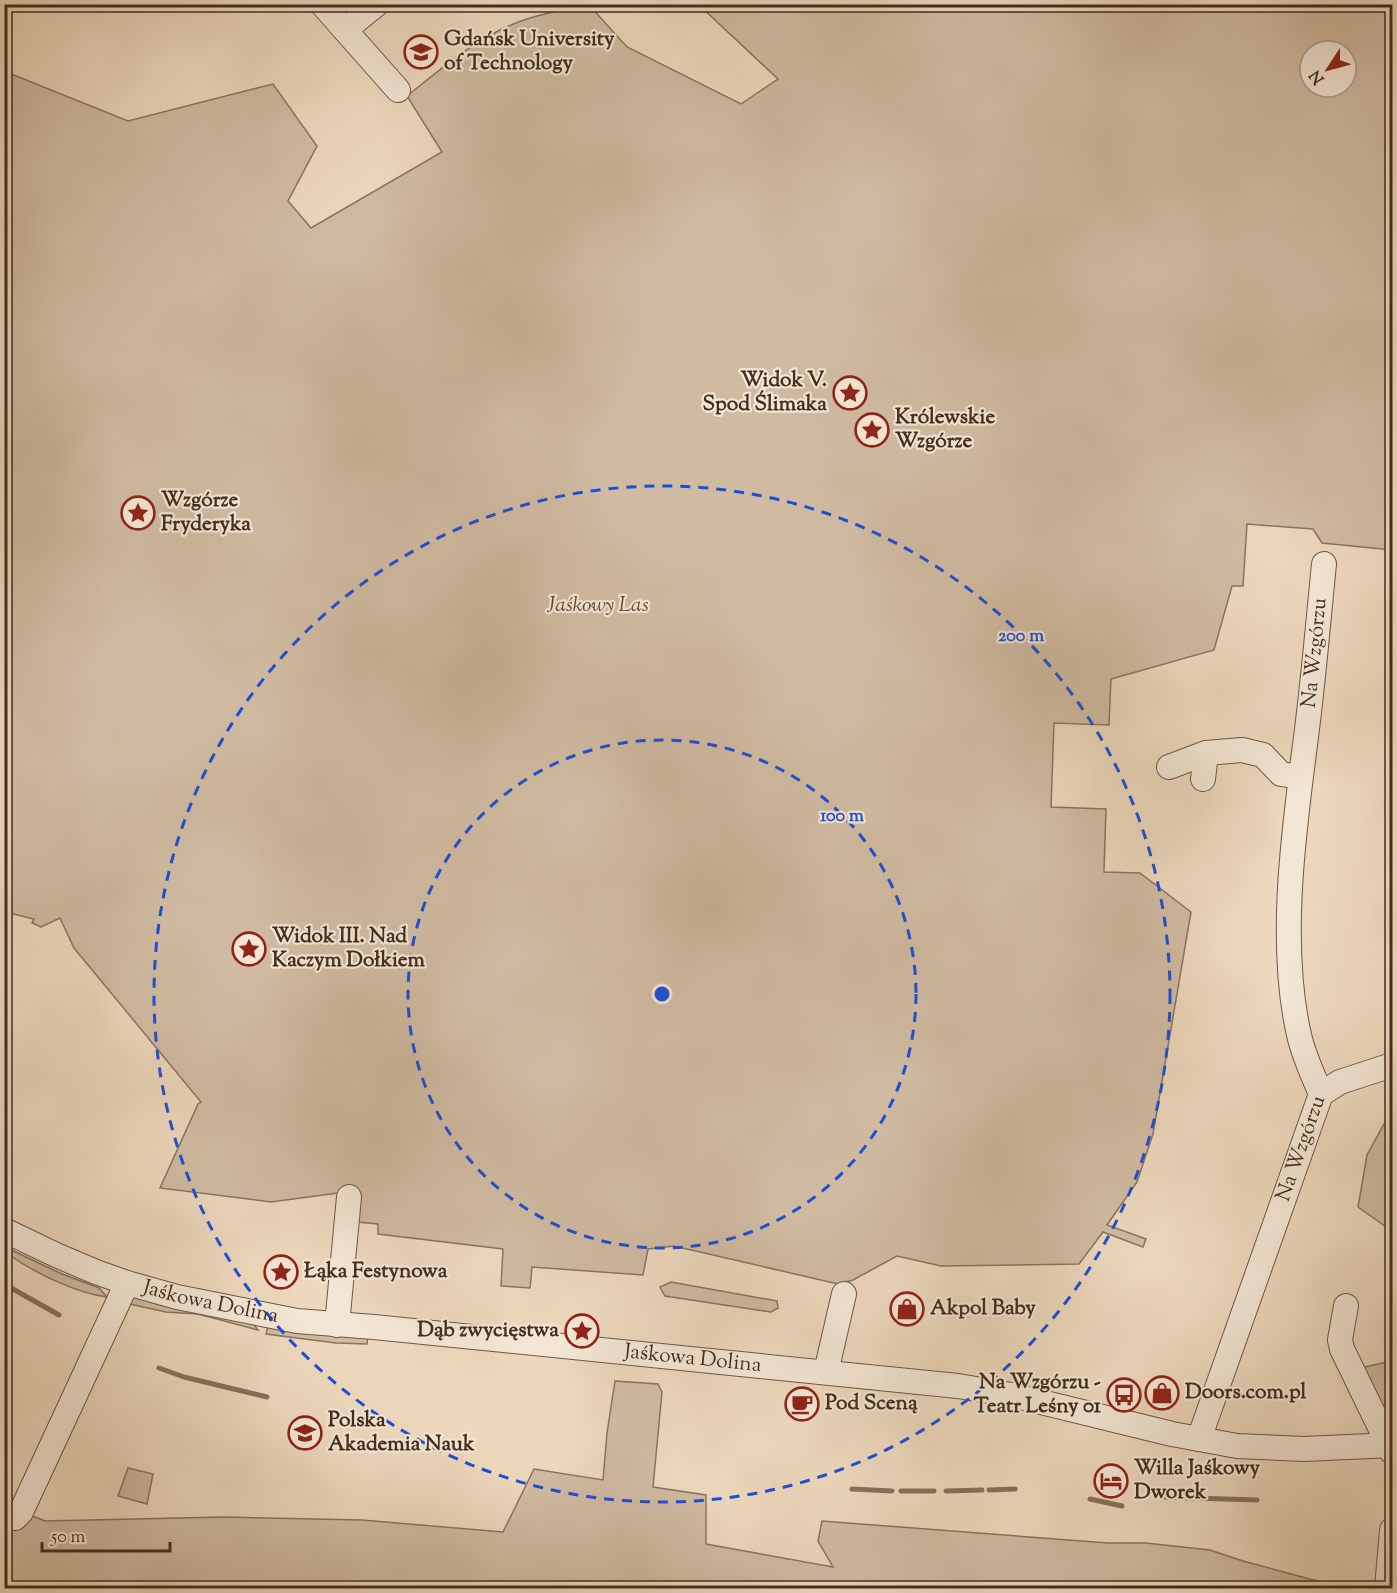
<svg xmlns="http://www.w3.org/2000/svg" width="1397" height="1593" font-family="'Sorts Mill Goudy',serif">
  <rect width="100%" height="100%" fill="#edd8bd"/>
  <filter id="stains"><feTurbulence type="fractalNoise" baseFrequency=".00333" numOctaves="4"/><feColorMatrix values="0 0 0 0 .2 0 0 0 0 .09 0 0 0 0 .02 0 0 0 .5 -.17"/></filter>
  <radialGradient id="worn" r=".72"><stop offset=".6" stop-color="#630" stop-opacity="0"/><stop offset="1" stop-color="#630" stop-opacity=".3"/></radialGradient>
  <!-- green -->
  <g fill="#d0bba2" stroke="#897460" stroke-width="1.5" fill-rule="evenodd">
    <path d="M580 5H589L627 47 741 104 778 79 699 5H1392V550L1322 543 1313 529 1247 524 1243 586H1232L1214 650 1111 679 1109 725 1054 723 1051 807 1106 809 1104 872 1140 873 1191 912 1153 1134 1137 1182 1107 1225 1146 1239 1143 1247 1103 1232 1079 1264 941 1266 897 1256 853 1280 838 1284 674 1246 648 1249 643 1275 532 1267 530 1288 501 1286 503 1249 378 1234V1224L358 1222 356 1201 338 1193 271 1202 160 1188 198 1104 201 1102 74 948 60 918 41 927 32 923 34 919 5 912 4 71 128 121 273 84 317 146 288 201 311 228 442 152 407 96C443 67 482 33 527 19 544 13 563 11 580 5ZM1310 51H1346V87H1310Z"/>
    <polygon points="1389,1115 1392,1120 1392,1231 1358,1207 1367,1155"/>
    <path d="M5 1247 62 1274 99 1288 107 1297C75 1293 31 1271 5 1252Z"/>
    <polygon points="671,1282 777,1301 778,1308 771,1312 665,1296 660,1287"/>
    <polygon points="136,1297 252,1322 258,1330 198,1314 166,1312 125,1303 129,1298"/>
    <polygon points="268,1325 368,1335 367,1344 336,1343 266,1334"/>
    <polygon points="1392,1361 1392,1433 1360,1368"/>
    <polygon points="615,1381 658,1384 662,1392 653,1487 706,1495 706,1544 833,1567 818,1541 822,1521 1108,1543 1146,1543 1210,1550 1243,1561 1343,1588 5,1588 5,1532 18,1529 30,1515 45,1521 224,1517 362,1520 503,1532 534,1469 603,1480 607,1433"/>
    <polygon points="128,1468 153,1474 147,1504 118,1496"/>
  </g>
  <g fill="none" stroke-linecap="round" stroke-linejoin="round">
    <!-- stream -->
    <g stroke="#86715d" stroke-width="5">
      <polyline points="4,1284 59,1315"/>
      <polyline points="159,1368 184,1377 267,1397"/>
      <polyline points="852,1489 892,1491"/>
      <polyline points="989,1490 1015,1489"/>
      <polyline points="901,1491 934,1491"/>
      <polyline points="946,1491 982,1490"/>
      <polyline points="1162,1497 1257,1500"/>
      <polyline points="1090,1499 1122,1506"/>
    </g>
    <defs>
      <g id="minor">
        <polyline points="322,4 398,90"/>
        <polyline points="345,30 377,4"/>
        <polyline points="1169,767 1206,753 1242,750 1263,755 1281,774 1300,777"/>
        <polyline points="1203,779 1206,753"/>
        <polyline points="1321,1094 1340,1082 1392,1065"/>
        <path id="s1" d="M4 1230 56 1255 96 1272 127 1283 177 1297 297 1321 374 1327 958 1386 1012 1395 1172 1434 1237 1446 1304 1449 1392 1445"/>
        <polyline points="1346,1306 1340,1340 1342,1349 1392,1452"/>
        <polyline points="337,1325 349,1197"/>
        <polyline points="826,1372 844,1294"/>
        <path id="s2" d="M1199 1439 1321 1094C1313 1076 1305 1058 1300 1039 1278 949 1293 836 1305 745 1313 685 1318 624 1324 564"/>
        <polyline points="4,1517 15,1518 21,1512 127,1283"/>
        <polyline points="1387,1588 1392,1530"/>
      </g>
    </defs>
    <!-- minor casing -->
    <use href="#minor" stroke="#6d5846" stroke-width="26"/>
    <!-- minor -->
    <use href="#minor" stroke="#f3e6d4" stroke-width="24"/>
  </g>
  <!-- distance rings -->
  <g fill="none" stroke="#1d4ed8" stroke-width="3" stroke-dasharray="10 8">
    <circle cx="662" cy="994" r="254"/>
    <circle cx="662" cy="994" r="508"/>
  </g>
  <!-- icons -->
  <defs>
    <symbol id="university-ring" viewBox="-11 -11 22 22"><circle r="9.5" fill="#f3e6d4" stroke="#8f2418" stroke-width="1.5"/><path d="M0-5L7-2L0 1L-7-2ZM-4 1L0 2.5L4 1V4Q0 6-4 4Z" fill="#8f2418"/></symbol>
    <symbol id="sight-ring" viewBox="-11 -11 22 22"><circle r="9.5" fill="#f3e6d4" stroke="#8f2418" stroke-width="1.5"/><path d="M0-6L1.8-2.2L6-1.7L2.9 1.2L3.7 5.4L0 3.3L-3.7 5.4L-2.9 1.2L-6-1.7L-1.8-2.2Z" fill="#8f2418"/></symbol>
    <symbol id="shop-ring" viewBox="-11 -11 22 22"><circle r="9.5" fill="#f3e6d4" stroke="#8f2418" stroke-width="1.5"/><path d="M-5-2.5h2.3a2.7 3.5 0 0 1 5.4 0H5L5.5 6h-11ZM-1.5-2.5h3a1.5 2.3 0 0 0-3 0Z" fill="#8f2418"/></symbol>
    <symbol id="bus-ring" viewBox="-11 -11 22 22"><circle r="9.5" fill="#f3e6d4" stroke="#8f2418" stroke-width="1.5"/><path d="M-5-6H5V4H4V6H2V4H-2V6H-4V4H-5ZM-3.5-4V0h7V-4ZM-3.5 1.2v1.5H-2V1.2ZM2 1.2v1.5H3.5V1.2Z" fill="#8f2418"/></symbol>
    <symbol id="cafe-ring" viewBox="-11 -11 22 22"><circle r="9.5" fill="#f3e6d4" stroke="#8f2418" stroke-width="1.5"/><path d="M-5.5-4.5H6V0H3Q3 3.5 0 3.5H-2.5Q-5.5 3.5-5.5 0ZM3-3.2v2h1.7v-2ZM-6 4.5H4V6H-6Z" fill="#8f2418"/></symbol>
    <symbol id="hotel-ring" viewBox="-11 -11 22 22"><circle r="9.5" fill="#f3e6d4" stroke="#8f2418" stroke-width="1.5"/><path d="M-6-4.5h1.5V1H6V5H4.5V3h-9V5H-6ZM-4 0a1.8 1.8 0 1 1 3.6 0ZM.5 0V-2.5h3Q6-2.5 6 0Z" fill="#8f2418"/></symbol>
  </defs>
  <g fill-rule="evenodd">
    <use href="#university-ring" x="402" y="33" width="38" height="38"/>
    <use href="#sight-ring" x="831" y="374" width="38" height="38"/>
    <use href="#sight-ring" x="853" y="411" width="38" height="38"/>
    <use href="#sight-ring" x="119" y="494" width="38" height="38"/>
    <use href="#sight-ring" x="230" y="930" width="38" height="38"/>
    <use href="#sight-ring" x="262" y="1253" width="38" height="38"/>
    <use href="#shop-ring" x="888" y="1290" width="38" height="38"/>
    <use href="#sight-ring" x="563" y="1312" width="38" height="38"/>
    <use href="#shop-ring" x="1143" y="1374" width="38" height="38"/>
    <use href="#bus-ring" x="1105" y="1376" width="38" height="38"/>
    <use href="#cafe-ring" x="783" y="1385" width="38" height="38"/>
    <use href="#university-ring" x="286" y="1414" width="38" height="38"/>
    <use href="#hotel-ring" x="1092" y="1462" width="38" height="38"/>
  </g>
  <g text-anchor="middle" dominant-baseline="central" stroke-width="4.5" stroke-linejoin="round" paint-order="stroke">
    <!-- poi labels -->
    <g font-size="21" font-weight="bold" fill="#422e1e" stroke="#f3e6d4" text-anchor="start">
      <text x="444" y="40">Gdańsk University<tspan x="444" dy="24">of Technology</tspan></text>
      <text x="827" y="381" text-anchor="end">Widok V.<tspan x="827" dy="24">Spod Ślimaka</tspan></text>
      <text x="895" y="418">Królewskie<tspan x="895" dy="24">Wzgórze</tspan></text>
      <text x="161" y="501">Wzgórze<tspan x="161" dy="24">Fryderyka</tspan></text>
      <text x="272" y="937">Widok III. Nad<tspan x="272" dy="24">Kaczym Dołkiem</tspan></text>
      <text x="304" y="1272">Łąka Festynowa</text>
      <text x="930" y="1309">Akpol Baby</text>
      <text x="559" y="1331" text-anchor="end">Dąb zwycięstwa</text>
      <text x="1101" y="1383" text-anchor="end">Na Wzgórzu -<tspan x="1101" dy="24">Teatr Leśny 01</tspan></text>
      <text x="1185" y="1393">Doors.com.pl</text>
      <text x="825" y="1404">Pod Sceną</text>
      <text x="328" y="1421">Polska<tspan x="328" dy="24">Akademia Nauk</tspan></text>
      <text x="1134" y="1469">Willa Jaśkowy<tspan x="1134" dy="24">Dworek</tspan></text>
    </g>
    <!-- park labels -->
    <g font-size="21" font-style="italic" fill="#5e4a38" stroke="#f3e6d4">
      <text x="598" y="606">Jaśkowy Las</text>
    </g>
    <!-- street labels -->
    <g font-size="21" fill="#422e1e" stroke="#f3e6d4">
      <text stroke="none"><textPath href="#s2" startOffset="813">Na Wzgórzu</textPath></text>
      <text stroke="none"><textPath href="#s2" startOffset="308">Na Wzgórzu</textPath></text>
      <text stroke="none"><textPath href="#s1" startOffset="220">Jaśkowa Dolina</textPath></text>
      <text stroke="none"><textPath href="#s1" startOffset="706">Jaśkowa Dolina</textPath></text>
    </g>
  </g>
  <circle cx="662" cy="994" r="9" fill="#1d4ed8" stroke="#f3e6d4" stroke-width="3"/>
  <g font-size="18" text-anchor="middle" font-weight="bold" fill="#1d4ed8" stroke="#f3e6d4" stroke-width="4.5" stroke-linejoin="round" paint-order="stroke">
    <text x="1021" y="641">200 m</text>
    <text x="842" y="821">100 m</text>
  </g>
  <!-- margin -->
  <rect width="1397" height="1593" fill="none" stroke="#edd8bd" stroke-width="24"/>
  <rect x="6" y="6" width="1385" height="1581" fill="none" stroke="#422e1e" stroke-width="3"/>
  <rect x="12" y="12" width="1373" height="1569" fill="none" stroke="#422e1e" stroke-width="1.5"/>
  <!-- north arrow -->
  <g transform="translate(1328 69) rotate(234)"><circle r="28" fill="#f3e6d4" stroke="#ac9c8b" stroke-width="1.5"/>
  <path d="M0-4.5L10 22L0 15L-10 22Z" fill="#8f2418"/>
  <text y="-9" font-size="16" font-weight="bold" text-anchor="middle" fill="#422e1e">N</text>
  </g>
  <!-- scale -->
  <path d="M42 1542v9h128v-9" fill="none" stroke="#422e1e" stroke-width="3"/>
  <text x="51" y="1542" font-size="18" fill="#422e1e" stroke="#f3e6d4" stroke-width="4.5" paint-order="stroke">50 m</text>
  <rect width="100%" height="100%" filter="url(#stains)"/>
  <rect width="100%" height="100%" fill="url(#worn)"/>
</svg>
